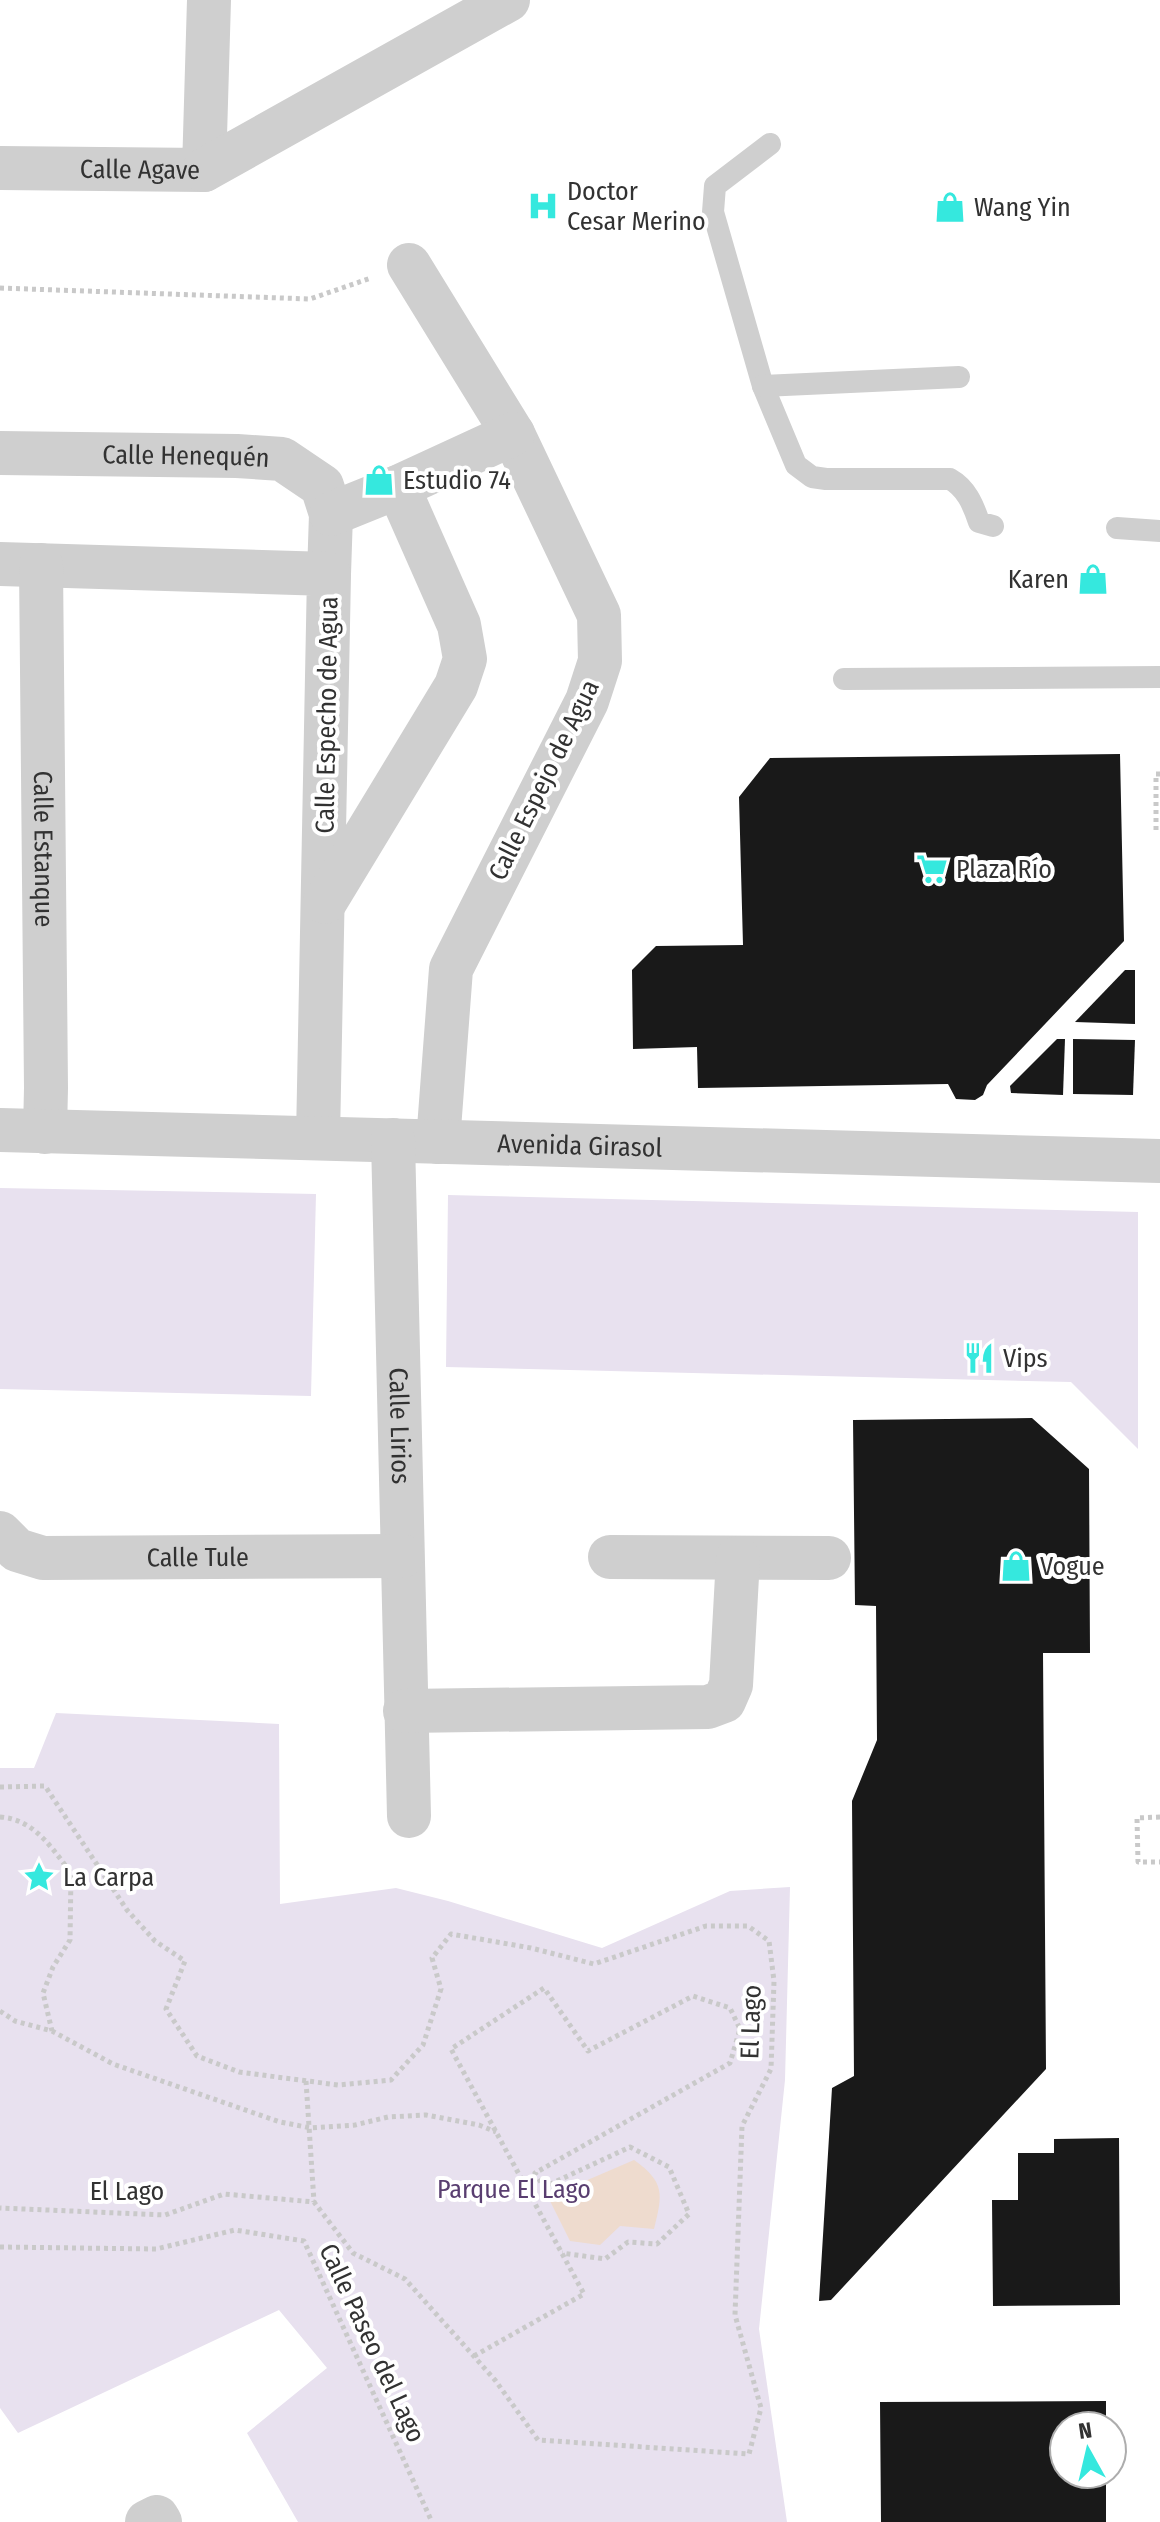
<svg xmlns="http://www.w3.org/2000/svg" width="1160" height="2522" font-family="'Fira Sans Condensed',sans-serif">
  <rect width="100%" height="100%" fill="#fff"/>
  <!-- green -->
  <g fill="#e8e1ef">
    <polygon points="0,1188 316,1194 311,1396 0,1389"/>
    <polygon points="448,1195 1138,1212 1138,1449 1071,1382 446,1367"/>
    <polygon points="56,1713 279,1724 280,1904 396,1888 448,1901 602,1948 730,1891 790,1887 785,2080 759,2329 787,2522 298,2522 247,2433 327,2368 279,2310 18,2433 0,2408 0,1768 34,1768"/>
  </g>
  <!-- water -->
  <path fill="#eedbce" d="M634 2160C665 2182 663 2194 654 2229L620 2226 600 2245 570 2241 548 2197Z"/>
  <!-- building -->
  <g fill="#191919">
    <polygon points="1120,754 1124,941 987,1085 983,1095 975,1100 956,1099 948,1084 698,1088 697,1047 633,1049 632,970 656,946 743,945 739,797 770,758"/>
    <polygon points="1125,970 1135,970 1135,1024 1075,1022"/>
    <polygon points="1057,1039 1065,1039 1063,1095 1011,1093 1010,1086"/>
    <polygon points="1073,1039 1135,1040 1133,1095 1073,1094"/>
    <polygon points="1032,1418 1089,1469 1090,1653 1043,1653 1046,2069 831,2300 819,2301 832,2088 854,2076 852,1801 877,1740 876,1606 855,1605 853,1420"/>
    <polygon points="1119,2138 1120,2305 993,2306 992,2200 1018,2200 1018,2153 1054,2153 1054,2139"/>
    <polygon points="1106,2401 1106,2426 1064,2426 1064,2474 1106,2474 1106,2522 881,2522 880,2402"/>
  </g>
  <g fill="none" stroke-linecap="round" stroke-linejoin="round">
    <!-- path -->
    <g stroke="#c9c9c9" stroke-width="5" stroke-dasharray="4 4" stroke-linecap="butt">
      <polyline points="0,288 310,299 371,278"/>
      <polyline points="1160,774 1156,774 1156,830 1160,830"/>
      <polyline points="0,1787 45,1786 127,1910 155,1941 185,1961 166,2009 197,2056 239,2072 338,2085 391,2080 423,2045 441,1989 432,1958 451,1934 531,1948 594,1964 706,1926 748,1926 769,1941 774,1981 771,2069 742,2126 735,2315 761,2408 749,2454 538,2440 495,2380 405,2279 353,2253 314,2202 224,2194 165,2215 0,2208"/>
      <path d="M0 1817C34 1819 52 1848 71 1873L70 1940 53 1967 43 1993 52 2031"/>
      <polyline points="1160,1817 1137,1818 1138,1862 1160,1862"/>
      <polyline points="0,2011 15,2021 52,2031 113,2064 280,2122 311,2128 355,2125 388,2117 426,2115 479,2125 496,2132"/>
      <polyline points="306,2081 314,2202"/>
      <polyline points="0,2247 156,2249 235,2230 304,2241 432,2522"/>
      <polyline points="474,2356 584,2294 451,2049 544,1988 588,2051 693,1996 730,2008 740,2029 730,2063 535,2173 544,2187 630,2147 669,2167 689,2214 657,2244 628,2242 605,2259 562,2253"/>
    </g>
    <!-- service -->
    <g stroke="#cfcfcf" stroke-width="22">
      <path d="M770 144 715 186 713 212 763 386 796 465 812 477 826 479H950C966 488 973 504 979 522L993 526"/>
      <polyline points="763,386 959,377"/>
      <polyline points="1117,528 1160,531"/>
      <polyline points="844,679 1160,677"/>
    </g>
    <!-- minor -->
    <g stroke="#cfcfcf" stroke-width="44">
      <path id="s1" d="M0 168 204 170 209 0"/>
      <polyline points="204,170 508,0"/>
      <polyline points="409,265 513,434 599,615 600,661 587,701 451,969 438,1142"/>
      <path id="s2" d="M0 453 237 456 282 459 322 486 331 514 329 574"/>
      <polyline points="331,514 398,487 513,434"/>
      <polyline points="0,564 329,574 318,1138"/>
      <path id="s3" d="M41 565 46 1088 45 1132"/>
      <polyline points="325,902 456,686 465,659 459,625 398,487"/>
      <path id="s4" d="M0 1130 1160 1161"/>
      <path id="s5" d="M393 1140 409 1816"/>
      <path id="s6" d="M0 1533 17 1550 43 1558 402 1556"/>
      <polyline points="610,1557 829,1558"/>
      <polyline points="405,1711 708,1707 724,1701 731,1685 738,1558"/>
      <polyline points="147,2522 157,2517 160,2522"/>
    </g>
  </g>
  <!-- icons -->
  <defs>
    <symbol id="hospital-bare" viewBox="-9 -9 18 18"><path d="M-5-5h3v3.5h4V-5h3V5h-3V1.5h-4V5h-3Z" fill="#35e8de" stroke="#fff" stroke-width="2.5" paint-order="stroke"/></symbol>
    <symbol id="shop-bare" viewBox="-9 -9 18 18"><path d="M-5-2.5h2.3a2.7 3.5 0 0 1 5.4 0H5L5.5 6h-11ZM-1.5-2.5h3a1.5 2.3 0 0 0-3 0Z" fill="#35e8de" stroke="#fff" stroke-width="2.5" paint-order="stroke"/></symbol>
    <symbol id="supermarket-bare" viewBox="-9 -9 18 18"><path d="M-6-5.5h2.5l.6 2H6L4.5 2H-2.5L-4.4-4H-6ZM-1.5 3.2a1.3 1.3 0 1 0 .1 0ZM3 3.2a1.3 1.3 0 1 0 .1 0Z" fill="#35e8de" stroke="#fff" stroke-width="2.5" paint-order="stroke"/></symbol>
    <symbol id="restaurant-bare" viewBox="-9 -9 18 18"><path d="M-5-6h1v4h1v-4h1v4h1v-4h1v5L-1.5 .5V6h-2V.5L-5-1ZM5-6V6H3V1.5H1.5Q1.5-4 5-6Z" fill="#35e8de" stroke="#fff" stroke-width="2.5" paint-order="stroke"/></symbol>
    <symbol id="sight-bare" viewBox="-9 -9 18 18"><path d="M0-6L1.8-2.2L6-1.7L2.9 1.2L3.7 5.4L0 3.3L-3.7 5.4L-2.9 1.2L-6-1.7L-1.8-2.2Z" fill="#35e8de" stroke="#fff" stroke-width="2.5" paint-order="stroke"/></symbol>
  </defs>
  <g fill-rule="evenodd">
    <use href="#hospital-bare" x="521" y="184" width="44" height="44"/>
    <use href="#shop-bare" x="928" y="185" width="44" height="44"/>
    <use href="#shop-bare" x="357" y="458" width="44" height="44"/>
    <use href="#shop-bare" x="1071" y="557" width="44" height="44"/>
    <use href="#supermarket-bare" x="910" y="847" width="44" height="44"/>
    <use href="#restaurant-bare" x="957" y="1336" width="44" height="44"/>
    <use href="#shop-bare" x="994" y="1544" width="44" height="44"/>
    <use href="#sight-bare" x="17" y="1855" width="44" height="44"/>
  </g>
  <g text-anchor="middle" dominant-baseline="central" stroke-width="8" stroke-linejoin="round" paint-order="stroke">
    <!-- street labels -->
    <g font-size="26" fill="#323232" stroke="#fff">
      <text stroke="none"><textPath href="#s1" startOffset="140">Calle Agave</textPath></text>
      <text stroke="none"><textPath href="#s2" startOffset="186">Calle Henequén</textPath></text>
      <text transform="translate(327 715) rotate(-89)">Calle Especho de Agua</text>
      <text transform="translate(544 780) rotate(-64)">Calle Espejo de Agua</text>
      <text stroke="none"><textPath href="#s3" startOffset="284">Calle Estanque</textPath></text>
      <text stroke="none"><textPath href="#s4" startOffset="580">Avenida Girasol</textPath></text>
      <text stroke="none"><textPath href="#s5" startOffset="286">Calle Lirios</textPath></text>
      <text stroke="none"><textPath href="#s6" startOffset="206">Calle Tule</textPath></text>
      <text transform="translate(751 2022) rotate(-88)">El Lago</text>
      <text x="127" y="2191">El Lago</text>
      <text transform="translate(372 2343) rotate(65)">Calle Paseo del Lago</text>
    </g>
    <!-- poi labels -->
    <g font-size="26" fill="#323232" stroke="#fff" text-anchor="start">
      <text x="567" y="191">Doctor<tspan x="567" dy="30">Cesar Merino</tspan></text>
      <text x="974" y="207">Wang Yin</text>
      <text x="403" y="480">Estudio 74</text>
      <text x="1069" y="579" text-anchor="end">Karen</text>
      <text x="956" y="869">Plaza Río</text>
      <text x="1003" y="1358">Vips</text>
      <text x="1040" y="1566">Vogue</text>
      <text x="63" y="1877">La Carpa</text>
    </g>
    <!-- park labels -->
    <g font-size="26" fill="#593e70" stroke="#fff">
      <text x="514" y="2189">Parque El Lago</text>
    </g>
  </g>
  <!-- north arrow -->
  <g transform="translate(1088 2450) rotate(352)"><circle r="38" fill="#ffffff" stroke="#adadad" stroke-width="2"/>
  <path d="M0-6L14 30L0 20L-14 30Z" fill="#35e8de"/>
  <text y="-12" font-size="22" font-weight="bold" text-anchor="middle" fill="#323232">N</text>
  </g>
</svg>
